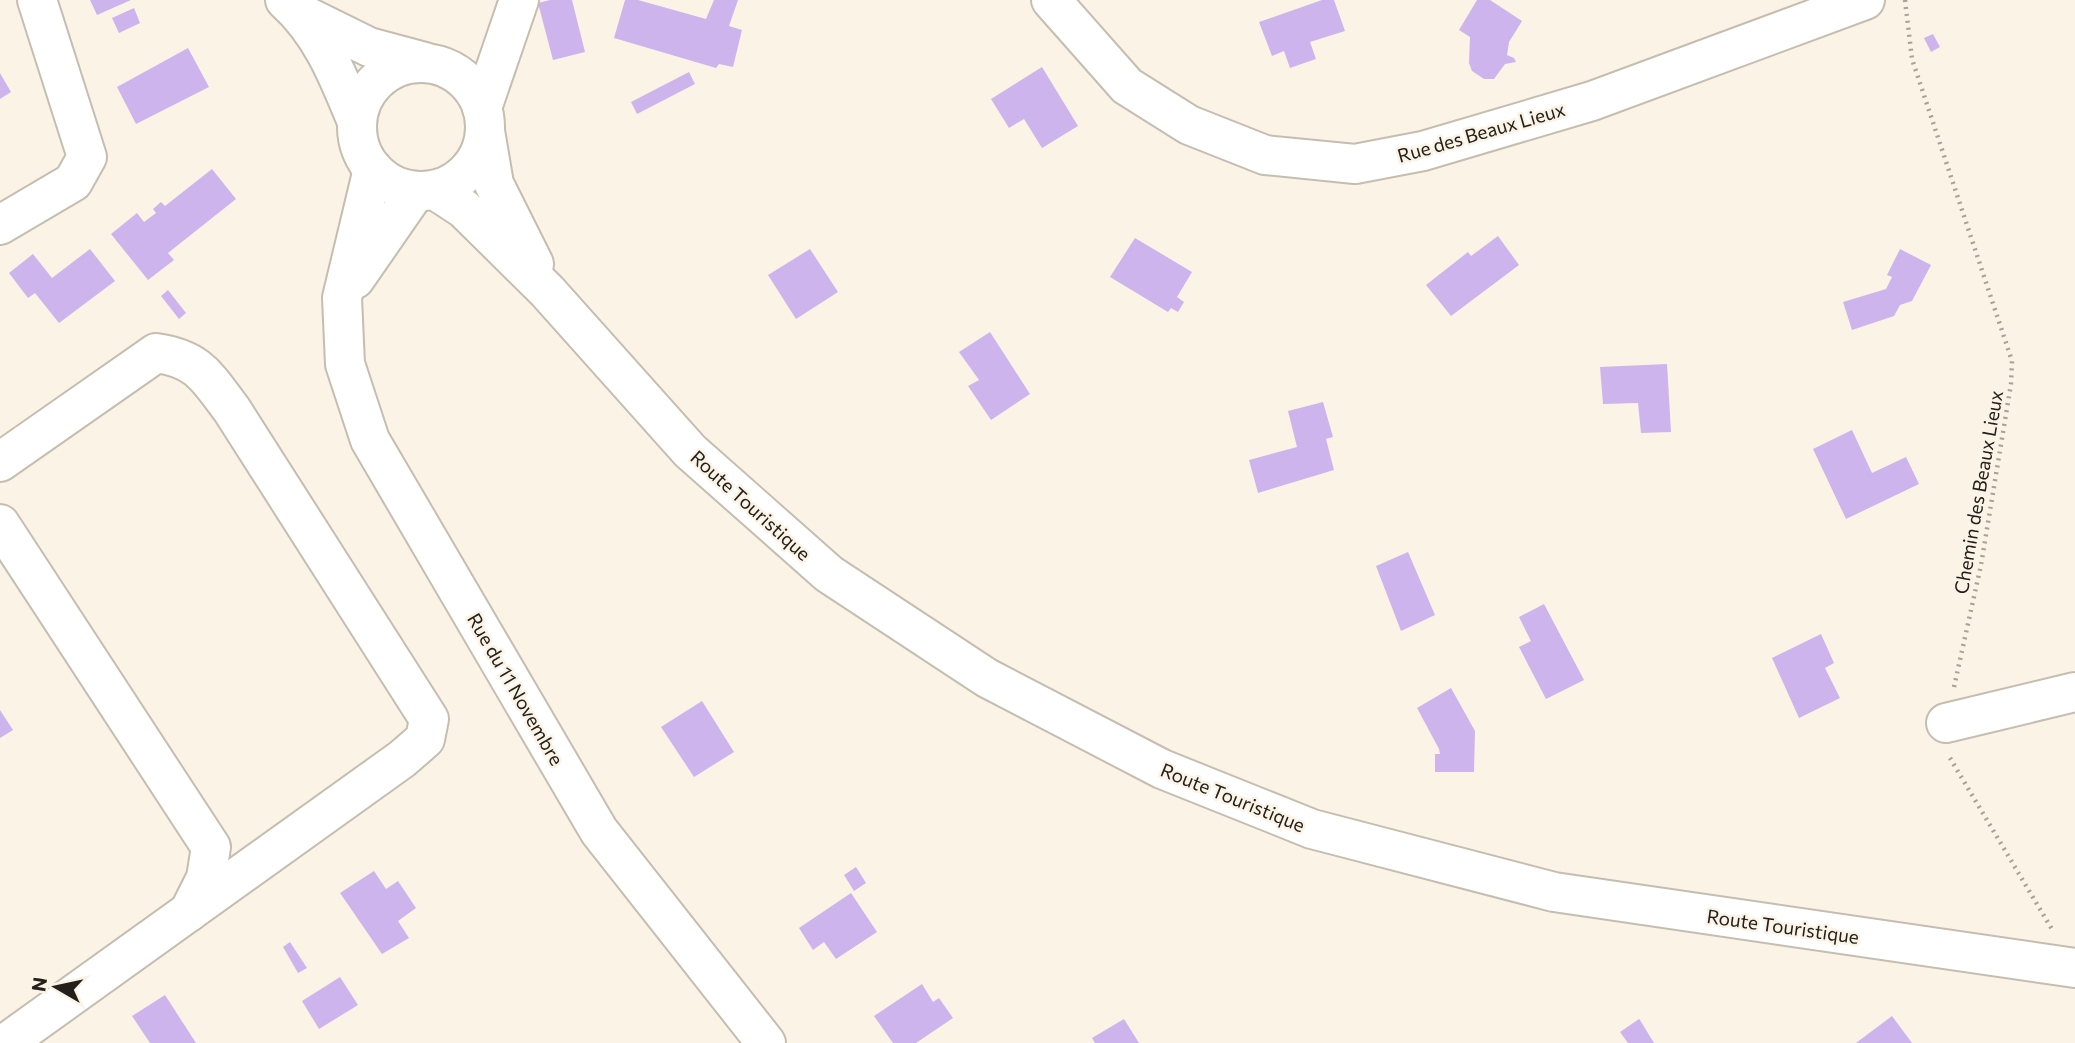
<svg xmlns="http://www.w3.org/2000/svg" width="2075" height="1043" font-family="Commissioner,sans-serif">
  <rect width="100%" height="100%" fill="#fbf3e5"/>
  <!-- building -->
  <g fill="#ceb4ed">
    <polygon points="90,0 131,0 97,15"/>
    <polygon points="550,0 572,0 585,52 553,60 538,3"/>
    <polygon points="625,0 638,0 706,19 714,0 738,0 729,26 742,30 733,67 719,64 716,68 614,38"/>
    <polygon points="1322,0 1334,0 1345,31 1310,42 1316,59 1290,68 1284,51 1272,56 1259,22"/>
    <polygon points="1477,0 1490,0 1522,21 1509,42 1507,55 1514,58 1516,62 1505,64 1494,79 1484,79 1472,71 1469,63 1470,37 1459,30"/>
    <polygon points="134,8 140,23 119,33 112,18"/>
    <polygon points="1933,34 1940,47 1931,52 1924,38"/>
    <polygon points="188,48 209,87 136,124 117,87"/>
    <polygon points="1042,67 1078,126 1042,148 1024,119 1009,128 991,99"/>
    <polygon points="689,72 695,84 637,114 631,102"/>
    <polygon points="0,73 11,92 0,99"/>
    <polygon points="212,169 236,199 168,253 174,260 148,280 111,234 137,213 144,222 156,213 153,209 161,202 165,206"/>
    <polygon points="1498,236 1519,265 1451,316 1426,285 1468,252 1471,256"/>
    <polygon points="1135,238 1192,272 1177,297 1184,302 1178,312 1171,308 1168,312 1110,277"/>
    <polygon points="90,249 115,281 59,323 35,293 28,298 9,273 33,254 52,278"/>
    <polygon points="810,249 838,292 796,319 768,275"/>
    <polygon points="1900,249 1931,265 1912,301 1900,305 1894,316 1852,330 1843,302 1886,289 1892,277 1887,275"/>
    <polygon points="168,290 186,313 179,319 161,296"/>
    <polygon points="990,332 1030,394 991,420 968,386 979,380 959,352"/>
    <polygon points="1667,364 1671,432 1641,433 1638,403 1603,404 1600,367"/>
    <polygon points="1323,402 1333,437 1326,439 1334,470 1258,493 1249,460 1297,447 1288,411"/>
    <polygon points="1852,430 1872,473 1906,457 1919,484 1846,519 1813,449"/>
    <polygon points="1408,552 1435,615 1401,631 1376,566"/>
    <polygon points="1544,604 1584,680 1546,699 1519,647 1531,641 1519,617"/>
    <polygon points="1821,634 1834,663 1825,668 1840,698 1799,718 1772,658"/>
    <polygon points="1451,688 1475,731 1474,772 1435,772 1435,754 1440,754 1439,749 1417,708"/>
    <polygon points="702,701 734,752 694,777 661,727"/>
    <polygon points="0,710 13,730 0,738"/>
    <polygon points="856,867 866,883 854,891 844,875"/>
    <polygon points="374,871 386,889 398,881 416,908 398,921 409,938 382,954 340,893"/>
    <polygon points="851,893 877,932 836,959 824,942 813,950 799,928"/>
    <polygon points="290,942 307,968 298,973 283,947"/>
    <polygon points="340,977 358,1005 319,1029 302,1001"/>
    <polygon points="922,984 933,1002 939,998 953,1018 916,1043 893,1043 874,1016"/>
    <polygon points="165,995 196,1043 150,1043 132,1016"/>
    <polygon points="1892,1016 1912,1043 1856,1043"/>
    <polygon points="1124,1019 1139,1043 1095,1043 1092,1038"/>
    <polygon points="1639,1019 1640,1020 1654,1043 1628,1043 1620,1032"/>
  </g>
  <g fill="none" stroke-linecap="round" stroke-linejoin="round">
    <defs>
      <g id="minor">
        <path d="M285 0C322 33 339 78 357 122"/>
        <polyline points="1051,0 1127,86 1189,125 1265,155 1355,164 1423,151 1592,101 1865,0"/>
        <polyline points="302,14 369,47 425,62"/>
        <circle cx="421" cy="127" r="64"/>
        <polyline points="482,108 519,0"/>
        <polyline points="485,131 494,184 534,264"/>
        <polyline points="373,169 342,298 345,364 370,440 599,831 766,1043"/>
        <polyline points="435,190 464,209 547,291 690,451 829,574 987,678 1162,769 1312,829 1554,892 2075,968"/>
        <polyline points="0,225 73,182 87,157 37,0"/>
        <polyline points="355,279 416,191"/>
        <path d="M0 462 156 353C199 359 207 377 232 410L429 719 425 739 402 759 6 1043"/>
        <polyline points="0,524 211,847 206,878 189,912"/>
        <polyline points="1946,723 2075,692"/>
      </g>
    </defs>
    <!-- minor casing -->
    <use href="#minor" stroke="#c5beb0" stroke-width="42"/>
    <!-- path -->
    <g stroke="#a7a197" stroke-width="4.5" stroke-dasharray="2 5" stroke-linecap="butt">
      <polyline points="1905,0 1912,59 2012,361 2011,384 1981,565 1954,687"/>
      <polyline points="1950,758 2053,931"/>
    </g>
    <!-- minor -->
    <use href="#minor" stroke="#fff" stroke-width="38"/>
  </g>
  <g text-anchor="middle" dominant-baseline="central" stroke-width="5" stroke-linejoin="round" paint-order="stroke">
    <!-- street labels -->
    <g font-size="19" fill="#23201b" stroke="#fbf3e5">
      <text transform="translate(1481 132) rotate(-16)">Rue des Beaux Lieux</text>
      <text transform="translate(1978 492) rotate(-80)">Chemin des Beaux Lieux</text>
      <text transform="translate(751 505) rotate(42)">Route Touristique</text>
      <text transform="translate(516 689) rotate(60)">Rue du 11 Novembre</text>
      <text transform="translate(1233 797) rotate(22)">Route Touristique</text>
      <text transform="translate(1783 926) rotate(8)">Route Touristique</text>
    </g>
  </g>
  <!-- north arrow -->
  <g transform="translate(56 987) rotate(279)" stroke="#fbf3e5" stroke-width="5" paint-order="stroke">
  <path d="M0-5L12 26L0 18L-12 26Z" fill="#23201b"/>
  <text y="-10" font-size="19" font-weight="bold" text-anchor="middle" fill="#23201b">N</text>
  </g>
</svg>
